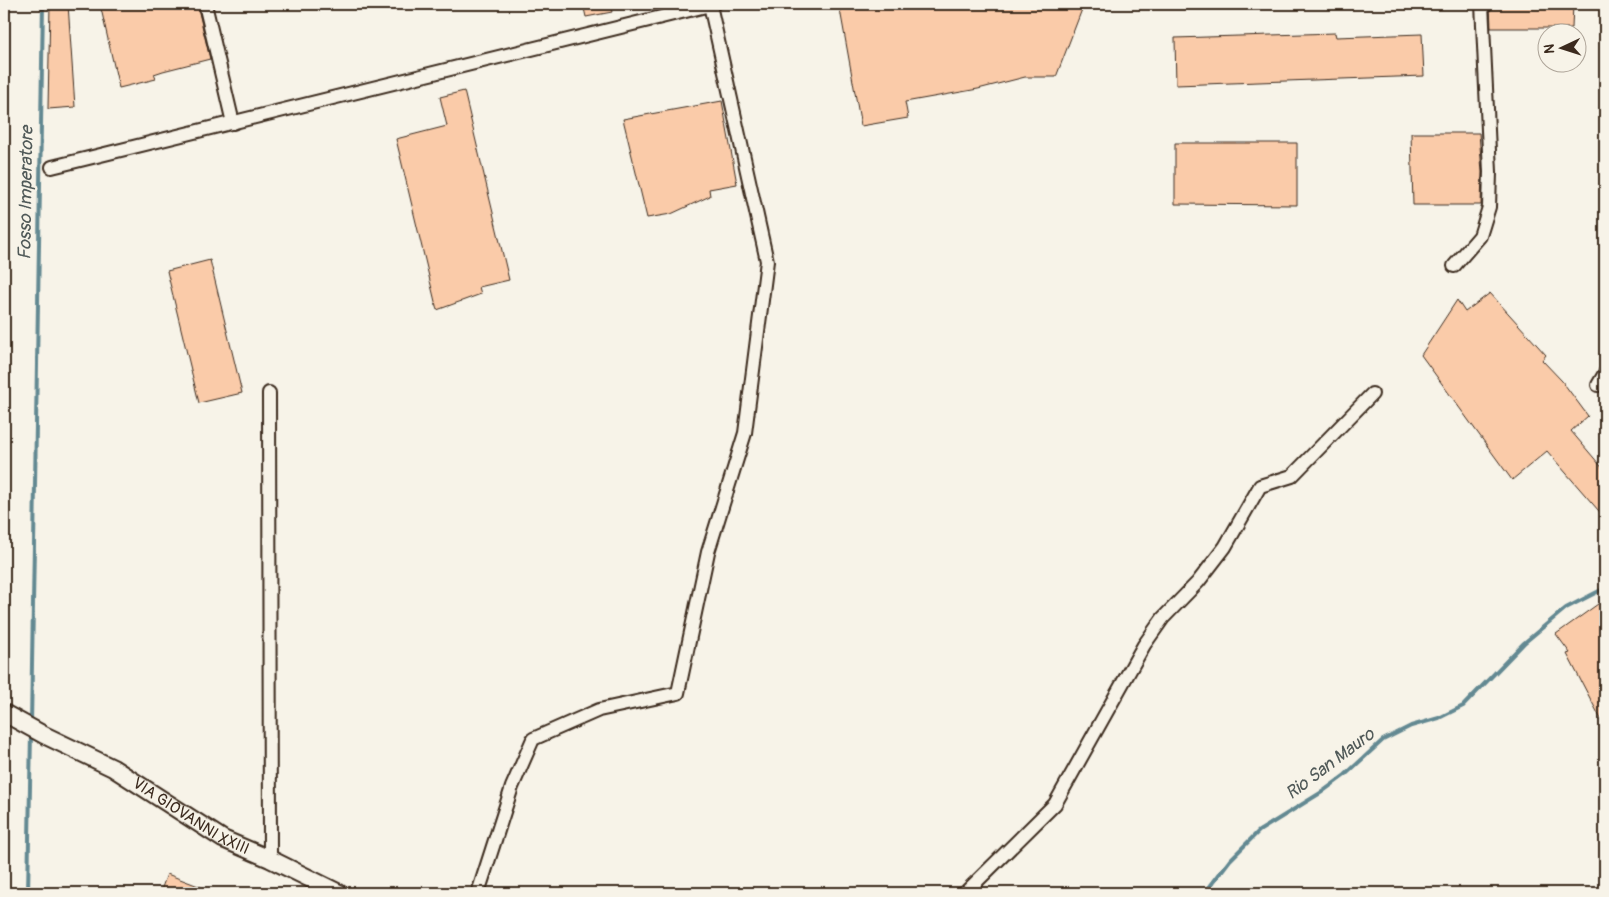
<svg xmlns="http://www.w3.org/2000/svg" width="1609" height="897" font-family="Pangolin,sans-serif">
  <rect width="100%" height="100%" fill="#f7f3e8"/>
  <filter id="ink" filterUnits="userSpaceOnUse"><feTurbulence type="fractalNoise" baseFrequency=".02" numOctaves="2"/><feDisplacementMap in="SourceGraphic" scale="10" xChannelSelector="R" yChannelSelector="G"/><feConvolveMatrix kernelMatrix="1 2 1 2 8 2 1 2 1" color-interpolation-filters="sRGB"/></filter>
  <g filter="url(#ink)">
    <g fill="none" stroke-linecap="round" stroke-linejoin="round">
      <!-- stream -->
      <g stroke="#648992" stroke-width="4">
        <polyline points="31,724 43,4"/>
        <polyline points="28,893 31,733"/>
        <polyline points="1205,893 1230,860 1259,831 1322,792 1345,775 1383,740 1411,726 1439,718 1463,706 1524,643 1566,608 1605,588"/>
      </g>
    </g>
    <!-- building -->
    <g fill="#facba9" stroke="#3b2a1e">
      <polygon points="50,4 68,4 75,107 48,109"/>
      <polygon points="100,4 197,4 210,59 163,71 154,74 156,79 119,88"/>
      <polygon points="583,4 610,4 612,12 586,17"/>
      <polygon points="839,4 1084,4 1056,77 1025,77 978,89 905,102 908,118 861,126"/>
      <polygon points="1490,4 1573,4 1572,28 1491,28"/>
      <polygon points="1335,33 1336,37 1422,34 1424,76 1176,85 1175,38"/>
      <polygon points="464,91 509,280 479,287 481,294 437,310 396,139 447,126 440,97"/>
      <polygon points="722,101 737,184 709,189 710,196 671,214 647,218 623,119"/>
      <polygon points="1411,133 1479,133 1482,172 1481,205 1413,205"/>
      <polygon points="1175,143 1297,143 1297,205 1175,204"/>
      <polygon points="210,260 242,393 199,403 167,271"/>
      <polygon points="1490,293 1546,355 1542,360 1562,381 1588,416 1571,431 1605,471 1605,518 1547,451 1512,480 1421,355 1457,300 1465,312"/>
      <polygon points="1605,599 1605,727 1567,654 1570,653 1556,634"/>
      <polygon points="167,874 214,892 214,893 160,893"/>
    </g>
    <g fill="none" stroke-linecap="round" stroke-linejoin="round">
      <defs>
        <g id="minor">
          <polyline points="205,4 233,123"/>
          <polyline points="52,167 710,5"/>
          <polyline points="1454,266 1480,236 1489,207 1490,172 1482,4"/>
          <polyline points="1598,385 1605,373"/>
          <polyline points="269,393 270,859"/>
          <polyline points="478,893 512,787 533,739 599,710 678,693 708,552 745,433 767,261 710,5 714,4"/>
          <polyline points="965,893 1055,804 1144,645 1163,618 1198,582 1225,547 1260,486 1292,476 1372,394"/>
        </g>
        <g id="major">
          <path id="s1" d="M4 713 44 735 113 768 223 839 270 859 339 893"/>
        </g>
      </defs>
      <!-- minor casing -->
      <use href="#minor" stroke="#3b2a1e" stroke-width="16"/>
      <!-- major casing -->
      <use href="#major" stroke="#3b2a1e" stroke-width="20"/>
      <!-- minor -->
      <use href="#minor" stroke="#f7f3e8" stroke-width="12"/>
      <!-- major -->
      <use href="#major" stroke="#f7f3e8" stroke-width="16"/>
    </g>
  </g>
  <g text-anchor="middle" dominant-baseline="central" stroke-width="4.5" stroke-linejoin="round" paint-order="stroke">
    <!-- street labels -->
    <g font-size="16" fill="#3b2a1e" stroke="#f7f3e8">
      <text stroke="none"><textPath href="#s1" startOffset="214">VIA GIOVANNI XXIII</textPath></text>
    </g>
    <!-- water labels -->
    <g font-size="18" font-style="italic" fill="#505958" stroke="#f7f3e8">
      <text transform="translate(26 193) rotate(-89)">Fosso Imperatore</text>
      <text transform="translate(1330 764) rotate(-37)">Rio San Mauro</text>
    </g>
  </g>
  <!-- margin -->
  <rect width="1609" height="897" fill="none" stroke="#f7f3e8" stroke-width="20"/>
  <rect x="10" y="10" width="1589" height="877" fill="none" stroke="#3b2a1e" stroke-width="2" filter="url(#ink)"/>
  <!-- north arrow -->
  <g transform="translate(1562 48) rotate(266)"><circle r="24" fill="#f7f3e8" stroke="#aca397"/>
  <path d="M0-4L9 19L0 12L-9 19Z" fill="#3b2a1e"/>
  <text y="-8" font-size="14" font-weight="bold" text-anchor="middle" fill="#3b2a1e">N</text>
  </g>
</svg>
